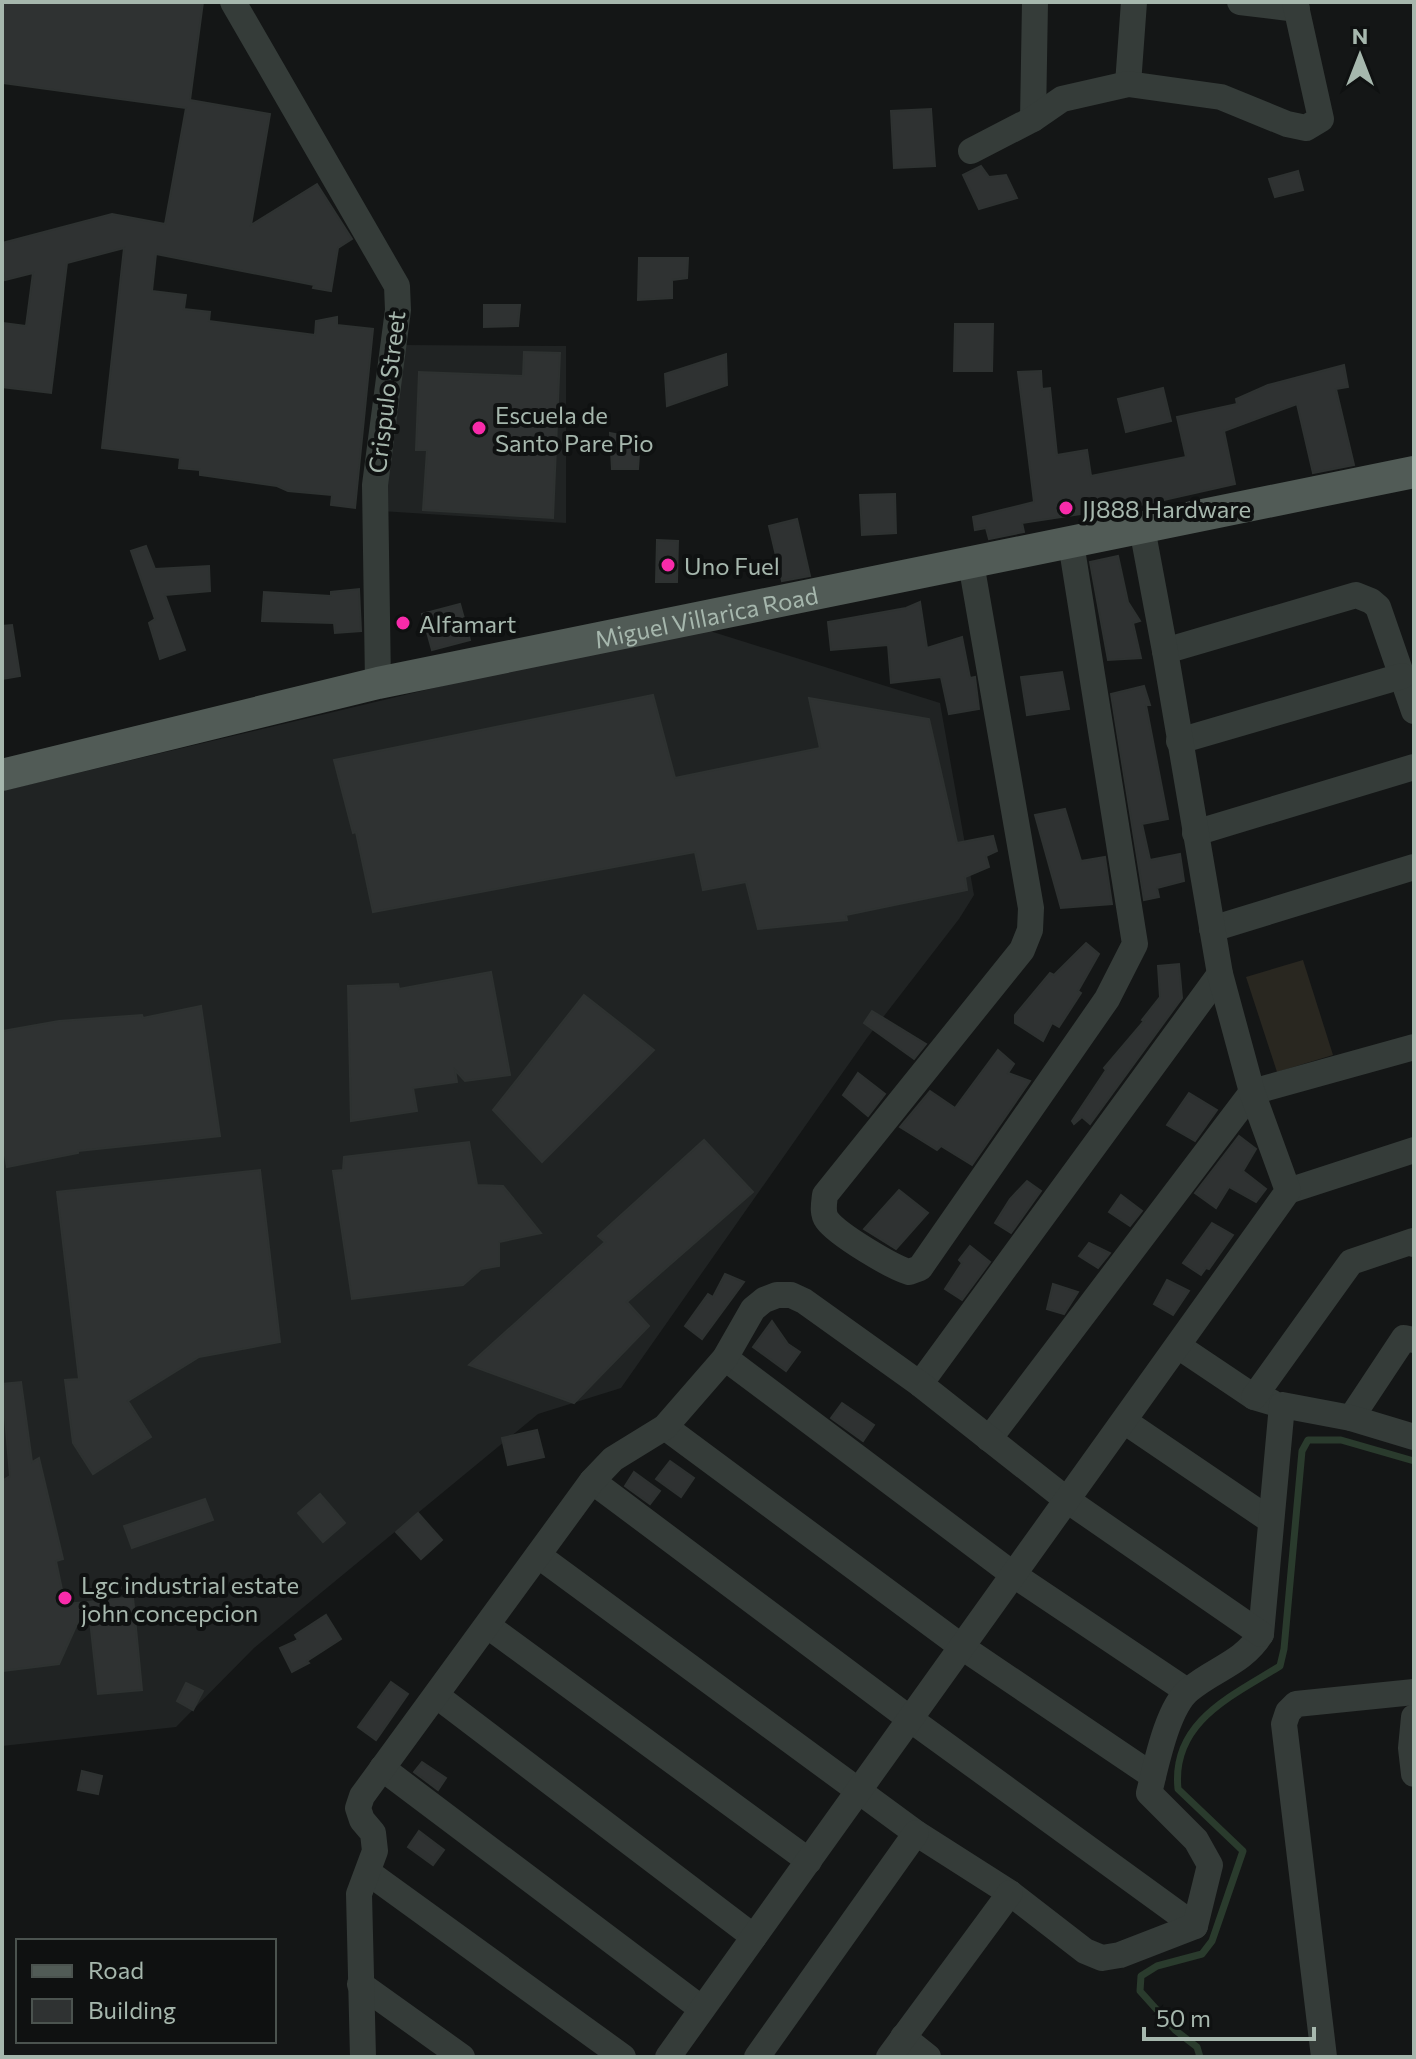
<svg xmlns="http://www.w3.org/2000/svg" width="1416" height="2059" font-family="Commissioner,sans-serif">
  <rect width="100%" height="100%" fill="#141616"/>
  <!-- built -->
  <g fill="#202323">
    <polygon points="403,345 566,346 566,523 381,511"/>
    <polygon points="694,626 940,703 974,895 959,919 867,1038 621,1388 538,1414 254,1648 176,1727 2,1746 2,791"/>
  </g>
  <!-- green -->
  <polygon fill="#292720" points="1303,960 1333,1055 1277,1072 1246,977"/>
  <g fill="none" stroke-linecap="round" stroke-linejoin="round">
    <!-- stream -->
    <path stroke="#2a3b2d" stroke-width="7" d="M1200 2057 1197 2047 1175 2030 1140 1991 1141 1976 1157 1966 1202 1954 1212 1941 1243 1851 1178 1789C1171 1722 1232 1696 1280 1666L1284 1649 1302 1451 1308 1440H1341L1414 1461"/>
  </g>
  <!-- building -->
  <g fill="#2f3232" stroke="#2e3231" stroke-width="2">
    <polygon points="2,2 203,2 190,100 270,114 251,225 317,184 352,239 338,248 331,291 313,288 314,285 156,254 152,291 186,295 184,309 210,312 209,321 315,335 316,321 337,317 337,325 373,329 355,508 331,505 332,495 288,491 277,486 200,475 200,470 179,468 180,458 102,448 124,248 67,263 51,393 2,387 2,323 26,326 33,273 5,280 2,268 2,243 112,214 165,224 186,108 2,83"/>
    <polygon points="931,109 935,166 894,168 891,111"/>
    <polygon points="981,166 989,177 1006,175 1017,198 979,209 963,175"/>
    <polygon points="1298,171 1303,190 1275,197 1269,179"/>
    <polygon points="639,258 688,258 687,278 672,280 672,298 638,300"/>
    <polygon points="484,305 520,305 518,326 484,327"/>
    <polygon points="955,324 993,324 992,371 954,371"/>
    <polygon points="524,352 560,353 553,518 423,510 427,450 416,450 419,372 523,376"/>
    <polygon points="726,354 727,385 667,406 665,374"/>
    <polygon points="1344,365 1348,387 1336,389 1354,465 1313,473 1297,404 1224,431 1235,484 1146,504 1022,523 1024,532 989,539 986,528 975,530 973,517 1034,502 1018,372 1041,371 1042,389 1050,388 1057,455 1087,450 1091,476 1186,457 1177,417 1237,404 1236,399 1268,385"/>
    <polygon points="1163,388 1171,421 1126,432 1118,399"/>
    <polygon points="610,433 640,439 638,469 612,469"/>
    <polygon points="895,494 896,533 862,535 860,495"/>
    <polygon points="797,519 810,576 782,581 769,526"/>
    <polygon points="657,540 678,541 677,582 656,582"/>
    <polygon points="146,546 155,569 209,566 210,591 165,595 185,650 160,659 149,623 155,619 131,551"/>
    <polygon points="1118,556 1128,602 1140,621 1133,623 1141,658 1108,660 1090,562"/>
    <polygon points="359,589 361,631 335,633 334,623 262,621 264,592 331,596 331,592"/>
    <polygon points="920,602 927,648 962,637 970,678 975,677 979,709 949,714 941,677 891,683 888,645 831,650 828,622 906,608"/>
    <polygon points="460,604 470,640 432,650 422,614"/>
    <polygon points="12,625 20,676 2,679 2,626"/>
    <polygon points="1062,672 1069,709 1027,715 1021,677"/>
    <polygon points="1144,686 1150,705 1146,705 1168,819 1142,824 1150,860 1180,854 1184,881 1157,888 1159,897 1144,900 1111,694"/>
    <polygon points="653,695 675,778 820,748 809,698 929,719 957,843 993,836 997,851 986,856 989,867 965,877 967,890 846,915 847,920 758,929 746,882 703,890 695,852 373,912 356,832 353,833 334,760"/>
    <polygon points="1065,809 1081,861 1105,857 1112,904 1061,908 1035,815"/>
    <polygon points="1086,943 1099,954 1078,991 1081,993 1059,1027 1052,1023 1043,1041 1015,1023 1015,1015 1050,973 1054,975"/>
    <polygon points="1179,964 1182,998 1090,1124 1082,1117 1074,1124 1072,1121 1106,1070 1104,1068 1144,1021 1142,1020 1160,997 1158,966"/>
    <polygon points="491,972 510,1075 465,1081 455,1070 457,1082 413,1088 417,1111 351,1121 348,986 398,984 399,989"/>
    <polygon points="584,995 654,1050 542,1162 493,1110"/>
    <polygon points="201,1006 220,1136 78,1151 78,1153 7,1167 2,1139 2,1031 59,1021 142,1015 143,1018"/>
    <polygon points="872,1011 926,1044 914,1059 864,1023"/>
    <polygon points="998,1050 1014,1064 1008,1073 1030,1081 972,1165 941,1146 937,1150 900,1127 930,1091 955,1108"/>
    <polygon points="858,1073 885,1094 868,1116 843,1095"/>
    <polygon points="1189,1093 1217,1110 1195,1141 1167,1125"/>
    <polygon points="1239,1136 1256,1149 1243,1171 1266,1189 1256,1202 1229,1187 1216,1208 1195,1193"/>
    <polygon points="704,1140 753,1192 627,1302 649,1326 574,1403 469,1365 605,1242 598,1236"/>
    <polygon points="469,1142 477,1185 503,1186 541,1233 499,1242 499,1266 481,1269 463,1285 352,1299 333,1171 343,1170 344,1157"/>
    <polygon points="260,1170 280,1342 199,1357 128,1401 151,1437 93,1474 73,1443 65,1380 79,1379 57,1192"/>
    <polygon points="1027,1181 1041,1191 1011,1233 995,1223 1010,1199"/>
    <polygon points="899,1190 928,1213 896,1249 864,1229"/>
    <polygon points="1121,1195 1142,1211 1130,1226 1109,1212"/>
    <polygon points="1212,1223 1233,1235 1209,1269 1206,1268 1201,1275 1183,1263"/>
    <polygon points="1089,1243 1110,1253 1098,1268 1079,1256"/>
    <polygon points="970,1246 990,1262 962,1300 945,1289 962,1263 959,1260"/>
    <polygon points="725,1274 744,1282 702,1339 685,1326 708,1294 713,1297"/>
    <polygon points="1167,1280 1189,1291 1173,1315 1154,1304"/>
    <polygon points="1053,1284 1078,1292 1064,1314 1047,1309"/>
    <polygon points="772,1321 788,1344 800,1352 786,1371 753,1347"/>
    <polygon points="21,1382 32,1462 39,1458 63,1559 56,1561 65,1604 87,1602 59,1664 2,1671 2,1481 10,1476 2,1384"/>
    <polygon points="842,1403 874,1425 863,1441 831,1418"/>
    <polygon points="537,1430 544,1457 508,1465 502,1438"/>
    <polygon points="670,1461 694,1478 681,1497 656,1479"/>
    <polygon points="634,1472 660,1491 650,1504 625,1486"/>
    <polygon points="320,1494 345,1523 323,1542 298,1513"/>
    <polygon points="205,1499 213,1520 132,1548 124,1526"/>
    <polygon points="418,1513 442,1540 421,1559 396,1532"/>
    <polygon points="133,1597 142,1690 98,1694 88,1602"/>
    <polygon points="326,1615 341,1639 307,1661 309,1663 292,1672 280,1648 298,1640 295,1635"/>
    <polygon points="391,1682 408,1694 376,1740 358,1727"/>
    <polygon points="186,1683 203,1691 193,1710 177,1701"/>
    <polygon points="422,1762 446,1778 438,1790 414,1772"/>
    <polygon points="82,1771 102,1776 98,1794 78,1790"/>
    <polygon points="419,1831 444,1850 433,1865 408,1847"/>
  </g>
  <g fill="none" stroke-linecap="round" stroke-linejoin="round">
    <!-- minor -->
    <g stroke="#353c39" stroke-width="26">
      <polyline points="233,2 397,286 398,310 375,485 378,683"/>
      <polyline points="1240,2 1297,9"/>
      <polyline points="1128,84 1134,2"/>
      <polyline points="1033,119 1035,2"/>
      <polyline points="971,151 1033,119 1062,99 1128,84 1221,97 1287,124 1306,128 1321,119 1295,2"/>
      <path d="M971 563 1031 908 1030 930 1022 950 825 1195C824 1204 822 1213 827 1220 838 1235 892 1267 909 1272L920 1268 1107 999 1135 944 1071 543"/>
      <polyline points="1165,651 1356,595 1371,601 1378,607 1414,711"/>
      <polyline points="1179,741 1402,676"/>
      <polyline points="1195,833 1414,767"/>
      <polyline points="1212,929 1414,867"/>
      <polyline points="1288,1191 1414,1150"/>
      <polyline points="1178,1346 1254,1397 1271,1402"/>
      <polyline points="725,1358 1014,1575 1187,1691"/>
      <polyline points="920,1384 1220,974"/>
      <polyline points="1254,1397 1351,1262 1413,1241 1414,1244"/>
      <polyline points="1351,1418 1404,1338 1414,1340"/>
      <polyline points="1124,1421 1270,1520"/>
      <polyline points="665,1427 962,1647 1153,1776"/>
      <polyline points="989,1439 1252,1092 1414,1047"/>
      <polyline points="592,1481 910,1719 1195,1926"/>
      <path d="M539 1556 916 1833 1010 1893 1085 1951 1102 1958 1120 1955 1195 1926 1210 1865 1196 1840 1149 1793C1156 1766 1167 1708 1189 1690 1215 1668 1242 1664 1261 1634L1282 1405 1351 1418 1414 1437"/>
      <polyline points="488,1626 809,1861"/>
      <polyline points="437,1696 754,1937"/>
      <polyline points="1414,1717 1411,1748 1414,1774"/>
      <polyline points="382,1768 702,2009"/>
      <polyline points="369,1873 623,2057"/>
      <polyline points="360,1984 462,2057"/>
      <polyline points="903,2037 928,2057"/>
      <polyline points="363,2057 359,1894 375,1851 373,1833 362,1820 358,1808 362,1796 592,1481 613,1459 665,1427 725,1358 753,1309 764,1300 777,1295 791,1295 804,1301 920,1384 1067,1500 1261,1634"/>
      <polyline points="668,2057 1288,1191 1252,1092 1220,974 1165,651 1142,528"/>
      <polyline points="757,2057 916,1833"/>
      <polyline points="889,2057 1010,1893"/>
      <polyline points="1324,2057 1284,1724 1288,1712 1296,1704 1414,1692"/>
    </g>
    <!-- major -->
    <path stroke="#515b56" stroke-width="32" id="s1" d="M2 775 378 683 1414 472"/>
  </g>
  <!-- markers -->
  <g fill="#f82baa" stroke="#0f1111" stroke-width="3">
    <circle cx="479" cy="428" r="8"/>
    <circle cx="1066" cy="508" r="8"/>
    <circle cx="668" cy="565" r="8"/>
    <circle cx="403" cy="623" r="8"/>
    <circle cx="65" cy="1598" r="8"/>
  </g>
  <g text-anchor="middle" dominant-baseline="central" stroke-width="8" stroke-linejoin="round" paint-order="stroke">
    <!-- street labels -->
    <g font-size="24" fill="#a6b7ad" stroke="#0f1111">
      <text transform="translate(386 392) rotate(-83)">Crispulo Street</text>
      <text stroke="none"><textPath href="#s1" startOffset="722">Miguel Villarica Road</textPath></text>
    </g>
    <!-- poi labels -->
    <g font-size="24" fill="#a6b7ad" stroke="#0f1111" text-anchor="start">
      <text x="495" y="414">Escuela de<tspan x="495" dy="28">Santo Pare Pio</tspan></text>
      <text x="1082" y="508">JJ888 Hardware</text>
      <text x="684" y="565">Uno Fuel</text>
      <text x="419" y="623">Alfamart</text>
      <text x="81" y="1584">Lgc industrial estate<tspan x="81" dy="28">john concepcion</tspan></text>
    </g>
  </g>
  <!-- border -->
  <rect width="1416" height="2059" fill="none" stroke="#a6b7ad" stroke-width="8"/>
  <!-- legend -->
  <rect x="16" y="1939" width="260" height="104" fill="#0f1111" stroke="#4b534f" stroke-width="2"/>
  <rect x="32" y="1965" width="40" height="12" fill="#515b56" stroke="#4b534f" stroke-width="2"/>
  <text x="88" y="1979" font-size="24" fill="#a6b7ad">Road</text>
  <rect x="32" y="1999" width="40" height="24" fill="#2f3232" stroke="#4b534f" stroke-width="2"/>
  <text x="88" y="2019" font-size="24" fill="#a6b7ad">Building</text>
  <!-- north arrow -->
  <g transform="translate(1360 56)" stroke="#0f1111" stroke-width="6" paint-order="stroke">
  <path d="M0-6L14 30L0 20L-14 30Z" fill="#a6b7ad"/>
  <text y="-12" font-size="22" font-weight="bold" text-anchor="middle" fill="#a6b7ad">N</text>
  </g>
  <!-- scale -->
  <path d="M1144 2027v12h170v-12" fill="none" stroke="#a6b7ad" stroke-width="4"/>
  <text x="1156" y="2027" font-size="24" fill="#a6b7ad" stroke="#0f1111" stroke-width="6" paint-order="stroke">50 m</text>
</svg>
